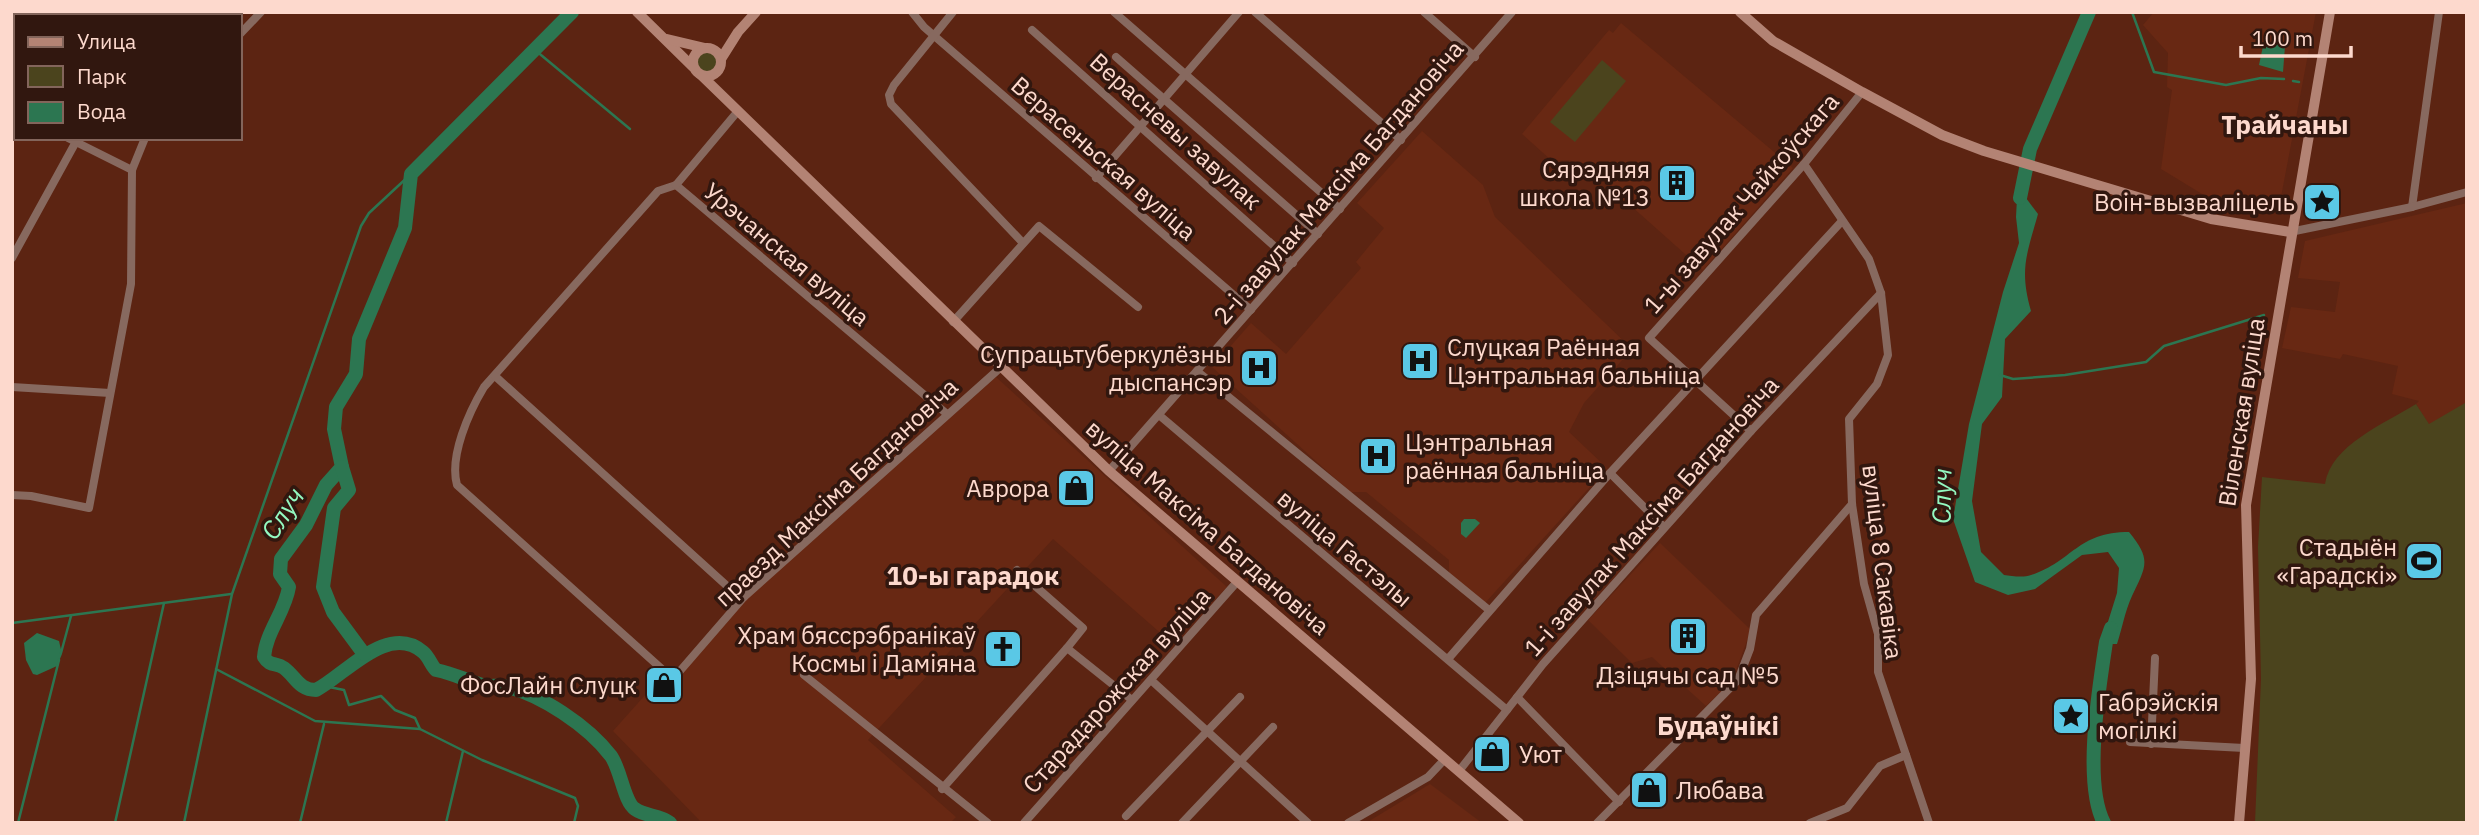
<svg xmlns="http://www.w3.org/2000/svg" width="2479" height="835" font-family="'IBM Plex Sans',sans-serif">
  <rect width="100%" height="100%" fill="#5c2412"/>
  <!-- built -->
  <g fill="#682813">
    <polygon points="2154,12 2316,12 2278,213 2229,206 2212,200 2161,169 2172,90 2167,87 2168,53 2143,25"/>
    <polygon points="1621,23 1793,168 1703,270 1585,165 1568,160 1552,161 1522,134 1609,30 1613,33"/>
    <polygon points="1422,131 1483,185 1495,217 1632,349 1584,403 1569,432 1607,468 1485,603 1449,573 1449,560 1366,492 1350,492 1212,367 1251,323 1286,354 1361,268 1356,262 1384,228 1357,203"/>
    <polygon points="2467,203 2467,403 2429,425 2416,404 2419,401 2392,394 2398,366 2343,354 2340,359 2282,348 2291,307 2335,312 2340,282 2298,278 2305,241"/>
    <polygon points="996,377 1227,587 1173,644 1053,539 868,740 956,817 950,823 702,823 613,731 663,675 672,683 751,593"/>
    <polygon points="1660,543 1751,630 1732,681 1706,706 1652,657 1632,663 1588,620"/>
    <polygon points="1430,784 1482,823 1366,823"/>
  </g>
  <!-- green -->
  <g fill="#4b441d">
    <circle cx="707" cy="62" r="10"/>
    <polygon points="1602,60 1626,81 1575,142 1550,122"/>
    <path d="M2465 403V823H2255L2261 679 2258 547 2262 477 2325 484C2331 445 2384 424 2416 404L2429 424Z"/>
    <polygon points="2082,703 2085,728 2055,734 2060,704"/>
  </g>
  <!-- water -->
  <g fill="#2c7651">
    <polygon points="2275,42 2285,46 2283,72 2259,65 2263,46"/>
    <path d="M2018 179 2027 180 2026 198 2038 214C2027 254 2019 269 2031 311L2005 339 2002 397 1982 424 1972 501 1981 552 2004 575C2012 576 2023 578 2031 575 2072 562 2077 532 2129 532 2152 560 2146 566 2132 596 2125 611 2122 629 2117 644H2101L2117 593 2119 568 2108 552 2082 555 2035 589 2008 595 1975 582 1953 519 1969 424 2003 292 2019 243 2016 217Z"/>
    <polygon points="1464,519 1475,519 1480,523 1466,538 1461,534 1461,523"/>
    <polygon points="37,633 59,641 62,654 57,666 37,675 33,674 26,660 24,643"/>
  </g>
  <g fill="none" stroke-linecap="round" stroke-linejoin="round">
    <!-- stream -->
    <g stroke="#2c7651" stroke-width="2.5">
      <polyline points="2132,12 2154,72 2226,85 2261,78 2284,79"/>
      <polyline points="535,50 630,129"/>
      <polyline points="2293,81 2299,82"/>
      <polyline points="2000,375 2013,379 2065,375 2146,362 2164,346 2264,315"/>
      <polyline points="12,623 231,594"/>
      <polyline points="61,653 71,616"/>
      <polyline points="216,669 315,721 420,729 482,760 575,798 578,806 574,823"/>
      <polyline points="324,686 344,690 349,705 381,696 395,710 415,718 420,729"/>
      <polyline points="18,823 59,660"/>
      <polyline points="115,823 164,603"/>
      <polyline points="184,823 232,594 361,226 369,213 411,174"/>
      <polyline points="300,823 324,724"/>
      <polyline points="446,823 463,751"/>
    </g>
    <!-- river -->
    <g stroke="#2c7651" stroke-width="14">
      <path d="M572 12 411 174 405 228 359 339 356 374 336 407 334 429 342 467 326 485 306 525 281 559 280 574 289 587C285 612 266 632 264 657 270 667 276 662 284 668 296 677 299 690 316 690 345 675 388 622 423 652 429 657 431 665 436 670 455 674 465 680 482 685 489 687 496 685 503 686 540 693 589 727 611 756 621 770 624 802 635 809 646 817 659 814 670 823"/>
      <polyline points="2020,198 2030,149 2089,12"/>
      <polyline points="342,467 349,490 334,508 323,587 333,612 364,654"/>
      <path d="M2104 823C2083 783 2099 688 2106 642L2111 628"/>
    </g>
    <!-- street -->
    <g stroke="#87695f" stroke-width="8">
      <polyline points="912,12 924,27 1251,310"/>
      <polyline points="953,12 894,85 889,95 891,104 1023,243"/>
      <polyline points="1114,12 1340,209"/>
      <polyline points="1255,12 1401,140"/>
      <polyline points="1424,12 1475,57"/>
      <polyline points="145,16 147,12"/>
      <polyline points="12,17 15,12"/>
      <polyline points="1032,30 1293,263"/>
      <polyline points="240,34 261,12"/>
      <polyline points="1116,57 1318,234"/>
      <polyline points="12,110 16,112"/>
      <polyline points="68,138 132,170"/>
      <polyline points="1804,164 1869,259 1881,293 1888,355 1877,384 1849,419 1852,504 1864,584 1878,634 1878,672 1929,823"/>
      <polyline points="1096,178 1239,12"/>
      <path d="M676 185 658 191 484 387C469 412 449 456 457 485L673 679 744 597 1000 368"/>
      <polyline points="676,185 947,414"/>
      <polyline points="676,185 738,111"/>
      <polyline points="2412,207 2439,12"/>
      <polyline points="2290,232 2412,207 2467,192"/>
      <polyline points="12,258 78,138"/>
      <polyline points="953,322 1039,226 1138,307"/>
      <polyline points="1197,371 1489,610"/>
      <polyline points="495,376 726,585 744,597"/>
      <polyline points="12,387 110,393"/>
      <polyline points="1159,415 1507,710"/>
      <polyline points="1751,431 1649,338 1804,164 1862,92"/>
      <polyline points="1109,471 1512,12"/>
      <polyline points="1610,473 1664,527"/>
      <polyline points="12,495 31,496 89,508 131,284 132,170 145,138"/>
      <polyline points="1017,570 1083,628 1067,648 1132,700"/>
      <polyline points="1448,659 1610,473 1842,221"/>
      <polyline points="804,675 988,823"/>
      <polyline points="1151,680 1308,823"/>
      <polyline points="1517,697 1619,802"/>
      <polyline points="2130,742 2244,748"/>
      <polyline points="2151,744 2155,658"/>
      <polyline points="1459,771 1543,664 1751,431 1881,293"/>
      <polyline points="942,789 1067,648"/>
      <polyline points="1126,816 1240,697"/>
      <polyline points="1024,823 1236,583"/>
      <polyline points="1182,823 1273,727"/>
      <polyline points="1348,823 1428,777 1445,759"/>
      <polyline points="1597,823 1738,680 1750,649 1756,615 1852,504"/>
      <polyline points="1810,823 1847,808 1880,766 1906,755"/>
    </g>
    <!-- secondary -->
    <g stroke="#b38374" stroke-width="10">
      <polyline points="637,12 693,67"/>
      <polyline points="1740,12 1773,41 1862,92 1942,135 1984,151 2211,219 2290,232"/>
      <polyline points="667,39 705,48"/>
      <circle cx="707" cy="62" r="14"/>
      <polyline points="721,59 738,32 756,12"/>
      <polyline points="701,75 1109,471 1519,823"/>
      <polyline points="2239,823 2251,679 2246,505 2330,12"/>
    </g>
  </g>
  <!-- icons -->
  <defs>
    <symbol id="building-square" viewBox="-11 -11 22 22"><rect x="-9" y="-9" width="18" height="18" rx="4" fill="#5ac8e6" stroke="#31170f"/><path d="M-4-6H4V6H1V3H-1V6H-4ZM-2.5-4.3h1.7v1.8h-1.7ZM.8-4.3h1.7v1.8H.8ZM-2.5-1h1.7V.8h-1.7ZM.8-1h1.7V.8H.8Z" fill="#111"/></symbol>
    <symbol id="sight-square" viewBox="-11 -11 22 22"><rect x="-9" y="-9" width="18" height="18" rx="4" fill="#5ac8e6" stroke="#31170f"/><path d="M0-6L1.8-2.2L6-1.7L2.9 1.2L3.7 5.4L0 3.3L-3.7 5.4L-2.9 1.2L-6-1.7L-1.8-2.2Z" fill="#111"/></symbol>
    <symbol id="hospital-square" viewBox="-11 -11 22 22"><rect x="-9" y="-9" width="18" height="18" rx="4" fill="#5ac8e6" stroke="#31170f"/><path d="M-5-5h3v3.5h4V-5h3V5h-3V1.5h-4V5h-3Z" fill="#111"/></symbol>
    <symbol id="shop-square" viewBox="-11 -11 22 22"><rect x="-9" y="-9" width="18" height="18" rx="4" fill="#5ac8e6" stroke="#31170f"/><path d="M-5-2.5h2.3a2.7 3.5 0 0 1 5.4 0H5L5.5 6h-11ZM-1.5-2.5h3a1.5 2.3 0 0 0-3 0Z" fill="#111"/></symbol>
    <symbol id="stadium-square" viewBox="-11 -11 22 22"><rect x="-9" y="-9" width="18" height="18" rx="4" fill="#5ac8e6" stroke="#31170f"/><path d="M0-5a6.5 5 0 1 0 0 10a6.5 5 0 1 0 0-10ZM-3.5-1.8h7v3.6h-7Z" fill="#111"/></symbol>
    <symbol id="church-square" viewBox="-11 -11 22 22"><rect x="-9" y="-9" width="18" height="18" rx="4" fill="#5ac8e6" stroke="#31170f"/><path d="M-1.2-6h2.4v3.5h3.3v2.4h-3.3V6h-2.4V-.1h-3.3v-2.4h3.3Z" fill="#111"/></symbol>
  </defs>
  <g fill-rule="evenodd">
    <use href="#building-square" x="1655" y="161" width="44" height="44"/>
    <use href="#sight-square" x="2300" y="180" width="44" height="44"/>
    <use href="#hospital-square" x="1398" y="339" width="44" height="44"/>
    <use href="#hospital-square" x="1237" y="346" width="44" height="44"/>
    <use href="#hospital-square" x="1356" y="434" width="44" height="44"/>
    <use href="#shop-square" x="1054" y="466" width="44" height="44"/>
    <use href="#stadium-square" x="2402" y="539" width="44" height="44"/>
    <use href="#building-square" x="1666" y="614" width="44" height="44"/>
    <use href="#church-square" x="981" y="627" width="44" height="44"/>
    <use href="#shop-square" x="642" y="663" width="44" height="44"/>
    <use href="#sight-square" x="2049" y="694" width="44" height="44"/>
    <use href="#shop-square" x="1470" y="732" width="44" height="44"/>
    <use href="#shop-square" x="1627" y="768" width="44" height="44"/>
  </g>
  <g text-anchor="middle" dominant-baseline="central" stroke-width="7" stroke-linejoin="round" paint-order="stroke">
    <!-- street labels -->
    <g font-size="24" fill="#fdd9cd" stroke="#31170f">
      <text transform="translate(1176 131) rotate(42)">Верасневы завулак</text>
      <text transform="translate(1104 158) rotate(41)">Верасеньская вуліца</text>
      <text transform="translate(1338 182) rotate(-49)">2-і завулак Максіма Багдановіча</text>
      <text transform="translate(1741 203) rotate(-49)">1-ы завулак Чайкоўскага</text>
      <text transform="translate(787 254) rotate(40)">Урэчанская вуліца</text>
      <text transform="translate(2241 412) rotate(-81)">Віленская вуліца</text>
      <text transform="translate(836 492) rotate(-43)">праезд Максіма Багдановіча</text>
      <text transform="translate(1651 516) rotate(-48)">1-і завулак Максіма Багдановіча</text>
      <text transform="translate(1208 527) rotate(41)">вуліца Максіма Багдановіча</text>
      <text transform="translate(1345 548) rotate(40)">вуліца Гастэлы</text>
      <text transform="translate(1883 562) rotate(83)">вуліца 8 Сакавіка</text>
      <text transform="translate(1116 690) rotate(-48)">Старадарожская вуліца</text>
    </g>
    <!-- poi labels -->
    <g font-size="24" fill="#fdd9cd" stroke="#31170f" text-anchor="end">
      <text x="1650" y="169">Сярэдняя<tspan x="1650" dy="28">школа №13</tspan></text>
      <text x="2295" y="202">Воін-вызваліцель</text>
      <text x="1447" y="347" text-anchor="start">Слуцкая Раённая<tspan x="1447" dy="28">Цэнтральная бальніца</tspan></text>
      <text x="1232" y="354">Супрацьтуберкулёзны<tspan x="1232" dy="28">дыспансэр</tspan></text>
      <text x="1405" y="442" text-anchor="start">Цэнтральная<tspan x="1405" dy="28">раённая бальніца</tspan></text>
      <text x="1049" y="488">Аврора</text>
      <text x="2397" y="547">Стадыён<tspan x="2397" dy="28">«Гарадскі»</tspan></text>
      <text x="976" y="635">Храм бяссрэбранікаў<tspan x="976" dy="28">Космы і Даміяна</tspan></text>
      <text x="1688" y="675" text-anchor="middle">Дзіцячы сад №5</text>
      <text x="637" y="685">ФосЛайн Слуцк</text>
      <text x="2098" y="702" text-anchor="start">Габрэйскія<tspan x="2098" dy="28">могілкі</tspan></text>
      <text x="1519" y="754" text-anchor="start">Уют</text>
      <text x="1676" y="790" text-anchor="start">Любава</text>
    </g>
    <!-- neighbourhood labels -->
    <g font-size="26" font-weight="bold" fill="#fdd9cd" stroke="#31170f">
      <text x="2285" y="124">Трайчаны</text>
      <text x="973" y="575">10-ы гарадок</text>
      <text x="1718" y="725">Будаўнікі</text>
    </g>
    <!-- water labels -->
    <g font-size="26" font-style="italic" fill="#94f9c1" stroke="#31170f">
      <text transform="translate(1941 496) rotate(-89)">Случ</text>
      <text transform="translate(282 513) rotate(-57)">Случ</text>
    </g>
  </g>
  <!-- border -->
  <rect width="2479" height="835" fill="none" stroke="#fdd9cd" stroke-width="28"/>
  <!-- legend -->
  <rect x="14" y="14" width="228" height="126" fill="#31170f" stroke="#83655b" stroke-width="2"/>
  <rect x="28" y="37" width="35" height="10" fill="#b38374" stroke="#83655b" stroke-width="2"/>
  <text x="77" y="49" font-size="21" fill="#fdd9cd">Улица</text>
  <rect x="28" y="66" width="35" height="21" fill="#4b441d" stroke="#83655b" stroke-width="2"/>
  <text x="77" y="84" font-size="21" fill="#fdd9cd">Парк</text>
  <rect x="28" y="102" width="35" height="21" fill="#2c7651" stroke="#83655b" stroke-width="2"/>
  <text x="77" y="119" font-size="21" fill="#fdd9cd">Вода</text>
  <!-- scale -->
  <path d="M2241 46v10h110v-10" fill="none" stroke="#fdd9cd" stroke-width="3.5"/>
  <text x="2252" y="46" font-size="21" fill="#fdd9cd" stroke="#31170f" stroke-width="5" paint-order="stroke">100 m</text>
</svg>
